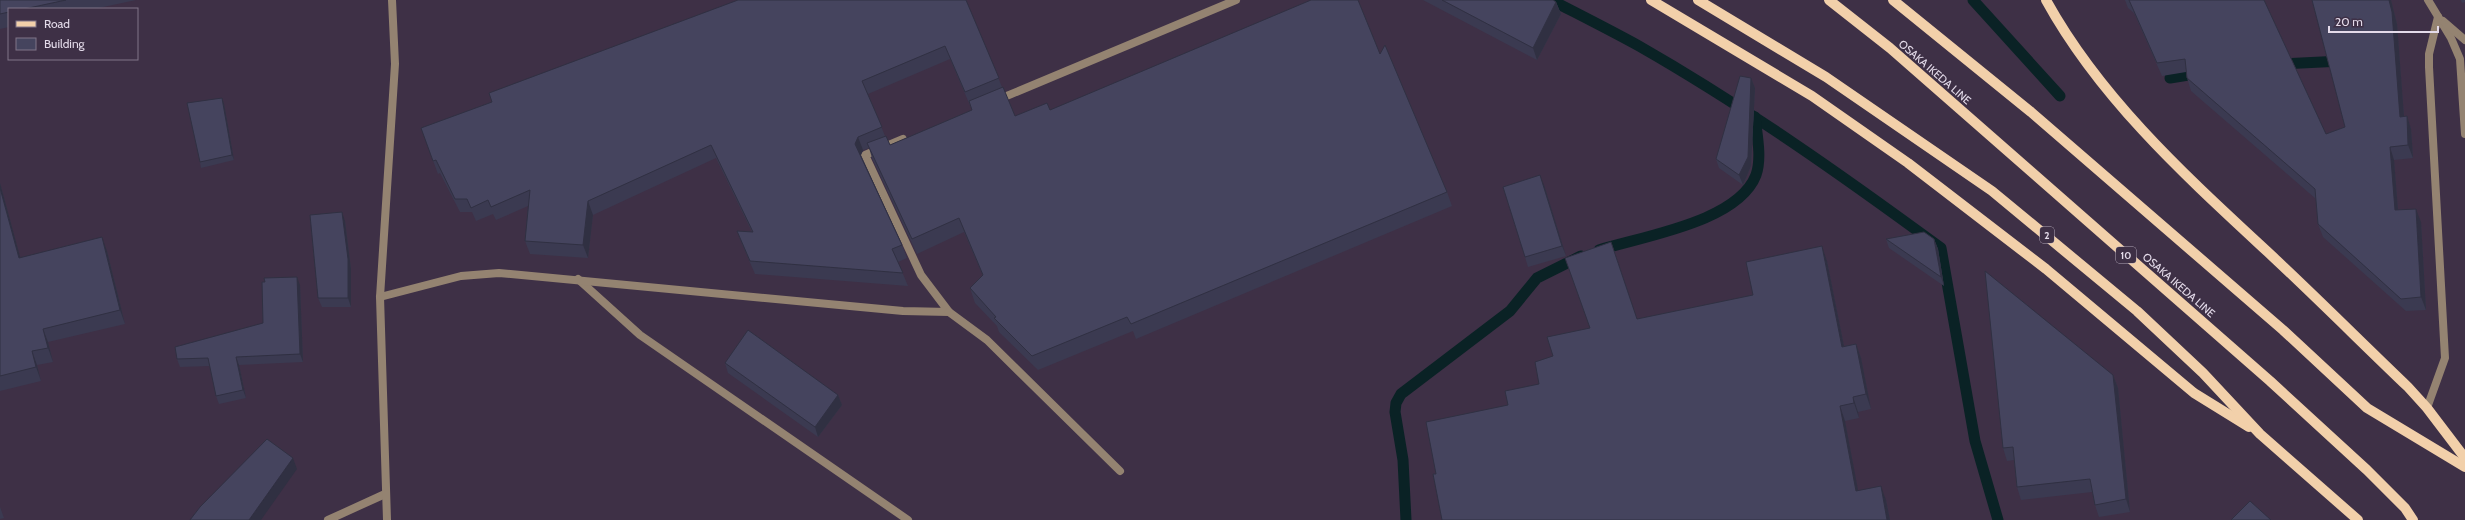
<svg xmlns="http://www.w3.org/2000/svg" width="2465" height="520" font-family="Cabin,sans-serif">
  <rect width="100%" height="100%" fill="#3e3046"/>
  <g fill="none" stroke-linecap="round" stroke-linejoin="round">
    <!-- stream -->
    <g stroke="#0a2225" stroke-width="11">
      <path d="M1551 0C1580 15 1610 30 1639 46 1744 106 1843 176 1941 248L1975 441 1998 520"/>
      <polyline points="1973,0 2060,96"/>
      <polyline points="2279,64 2342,61"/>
      <polyline points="2170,78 2201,73"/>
      <path d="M1599 250C1643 236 1738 222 1756 175 1762 158 1757 135 1755 117"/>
      <polyline points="1406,520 1403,460 1395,412 1396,403 1401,394 1510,311 1537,278 1581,256"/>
    </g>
    <!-- service -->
    <polyline stroke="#948371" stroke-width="8" points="578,279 640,335 908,520"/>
    <!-- minor -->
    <g stroke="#948371" stroke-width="8">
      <polyline points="2428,0 2451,38 2460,59 2465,134"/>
      <polyline points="2443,21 2465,40"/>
      <polyline points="997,100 1236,0"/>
      <polyline points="380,297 461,276 499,273 903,311 949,312 921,275 865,155 903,139"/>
      <polyline points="949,312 987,340 1120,471"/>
      <polyline points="2427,408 2445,358 2429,67 2429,54 2438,17"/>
      <polyline points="328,520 385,494"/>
    </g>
    <!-- tertiary -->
    <polyline stroke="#948371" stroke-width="8" points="387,520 380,297 395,64 392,0"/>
    <!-- primary -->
    <g stroke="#f2d0aa" stroke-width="10">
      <polyline points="1651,0 1812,96 1908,163 2046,269 2194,393 2249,427"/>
      <polyline points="1698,0 1826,77 1992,191 2137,311 2203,373 2260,434 2358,520"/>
      <polyline points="1829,0 1890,48 2270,381 2367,470 2405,508 2413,520"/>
      <polyline points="1893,0 2031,112 2283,330 2367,408 2465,467"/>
      <path d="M2046 0C2101 100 2188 178 2271 255 2317 298 2362 343 2408 387L2427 408 2465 458"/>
    </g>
  </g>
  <!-- wall -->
  <g fill="#3b3a51" fill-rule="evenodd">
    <polygon points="0,0 136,0 94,9 9,9 9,27 0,29"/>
    <path d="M966 0 1002 87 1015 116 1380 54 1447 192 1452 206 1136 339 1133 331 1038 370 999 332 997 326 975 303 970 288 983 276 964 232 917 254 872 158 869 148 863 150 861 155 902 245 907 258 898 262 908 286 755 274 742 244 737 231 752 232 716 158 593 215 588 258 530 254 525 241 528 206 496 220 493 214 476 221 472 212H460L440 173 438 174 421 128 492 102ZM950 59 972 110 890 145 885 136 868 94Z"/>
    <polygon points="1423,0 1553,0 1556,2 1561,14 1537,60"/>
    <polygon points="2125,0 2264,0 2326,134 2345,127 2312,0 2391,0 2397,24 2404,117 2407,116 2411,129 2413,158 2394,160 2398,210 2421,222 2426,310 2406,311 2323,237 2318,224 2316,199 2191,91 2187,78 2186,72 2162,76 2134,13 2128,8"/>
    <polygon points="2461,0 2465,0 2465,2 2462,3"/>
    <polygon points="1751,78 1755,88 1751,166 1743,185 1719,168 1716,159"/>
    <polygon points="222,98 224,104 234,160 201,168 200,162"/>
    <polygon points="0,183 20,257 107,251 125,324 48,342 53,362 37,365 41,381 0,391"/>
    <polygon points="1544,185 1566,256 1528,267 1525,257"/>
    <polygon points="345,221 351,269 351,307 322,307 318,298"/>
    <polygon points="1886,239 1934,239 1938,249 1944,286 1889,248"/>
    <polygon points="1611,242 1637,319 1753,295 1827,261 1844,346 1856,344 1861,358 1871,409 1858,412 1859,418 1845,421 1858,491 1886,500 1890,520 1442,520 1436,474 1508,405 1539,384 1553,356 1590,328"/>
    <polygon points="300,285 303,362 239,365 246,398 219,404 216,396 210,366 180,367 177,359 263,323"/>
    <polygon points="725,363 838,395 842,405 818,437 728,373"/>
    <polygon points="2113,375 2118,388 2130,512 2099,517 2095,505 2092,492 2021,500 2017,487 2014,460 2007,461 2003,448"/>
    <polygon points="0,507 4,518 0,519"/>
  </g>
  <!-- shaded-wall -->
  <g fill="#303042">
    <polygon points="2389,0 2391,0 2397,24 2405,130 2400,117"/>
    <polygon points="1556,2 1561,14 1537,60 1533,48"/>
    <polygon points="1751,78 1755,88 1751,166 1743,185 1739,175"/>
    <polygon points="222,98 224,104 234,160 232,155"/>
    <polygon points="2407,116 2411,129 2413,158 2408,145"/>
    <polygon points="858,137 863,150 860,157 855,144"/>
    <polygon points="2390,147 2394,160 2399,223 2395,210"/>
    <polygon points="1540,175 1544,185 1566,256 1562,246"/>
    <polygon points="0,183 24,271 19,258 0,188"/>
    <polygon points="588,201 593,215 588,258 583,245"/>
    <polygon points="2416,209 2421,222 2426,310 2421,297"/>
    <polygon points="342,212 345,221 351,269 351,307 348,298"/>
    <polygon points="102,237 107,251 125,324 120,310"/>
    <polygon points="1934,239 1938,249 1944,286 1941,277"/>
    <polygon points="1822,246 1827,261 1847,361 1842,347"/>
    <polygon points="297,277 300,285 303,362 300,354"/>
    <polygon points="43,329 48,342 53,362 48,348"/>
    <polygon points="1856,344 1861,358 1871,409 1866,394"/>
    <polygon points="32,351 37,365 41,381 36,367"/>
    <polygon points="236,357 239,365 246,398 243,390"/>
    <polygon points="2113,375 2118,388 2130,512 2126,499"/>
    <polygon points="838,395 842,405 818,437 815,427"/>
    <polygon points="1853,397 1858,412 1859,418 1854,403"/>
    <polygon points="1840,406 1845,421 1861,506 1856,491"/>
    <polygon points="293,458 297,469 261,520 249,520"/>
    <polygon points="1881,486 1886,500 1890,520 1887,520"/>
  </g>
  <!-- building -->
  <g fill="#45445e" stroke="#303042">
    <polygon points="0,0 66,0 24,9 9,9 9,12 0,14"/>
    <polygon points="738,0 966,0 999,78 965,92 945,46 862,81 882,127 858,137 855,144 902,245 892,249 903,273 750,261 737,231 753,232 711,145 588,201 583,245 525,241 530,190 491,207 488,200 471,208 467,199 455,199 436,160 433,161 421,128 492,102 489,93"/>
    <polygon points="1311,0 1358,0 1380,54 1385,45 1447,192 1131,324 1127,317 1032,356 994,318 996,317 970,288 983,275 959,218 912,239 867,143 886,136 890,145 972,110 969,101 1003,87 1015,116 1047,103 1050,110"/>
    <polygon points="1442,0 1553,0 1556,2 1533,48"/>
    <polygon points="2129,0 2264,0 2326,134 2345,127 2312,0 2389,0 2392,12 2400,117 2407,116 2408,145 2390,147 2395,210 2416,209 2421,297 2401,299 2318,224 2315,189 2187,78 2185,59 2157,63"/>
    <polygon points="1740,76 1751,78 1748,157 1739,175 1716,159"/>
    <polygon points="222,98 232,155 200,162 187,103"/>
    <polygon points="1540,175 1562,246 1525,257 1503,187"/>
    <polygon points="0,188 19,258 102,237 120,310 43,329 48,348 32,351 36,367 0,376"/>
    <polygon points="342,212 348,259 348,298 318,298 310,215"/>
    <polygon points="1924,232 1934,239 1941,277 1886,239"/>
    <polygon points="1611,242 1637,319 1753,295 1746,262 1822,246 1842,347 1856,344 1866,394 1853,397 1854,403 1840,406 1856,491 1881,486 1887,520 1442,520 1433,474 1436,474 1426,422 1508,405 1505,391 1539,384 1535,362 1553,356 1547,337 1590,328 1565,258"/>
    <polygon points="1985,271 2113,375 2126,499 2095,505 2090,479 2017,487 2013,447 2003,448"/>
    <polygon points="297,277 300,354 236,357 243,390 216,396 208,358 177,359 175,347 263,323 262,282 265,282 264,278"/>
    <polygon points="748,330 838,395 815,427 725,363"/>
    <polygon points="267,439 293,458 249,520 190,520 200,507"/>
    <polygon points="2250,501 2271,520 2231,520"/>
  </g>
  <g text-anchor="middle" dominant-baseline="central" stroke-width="3.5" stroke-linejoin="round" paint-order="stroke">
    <!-- shield labels -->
    <g fill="#3e3046" stroke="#b2a8b9" stroke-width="1">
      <rect x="2040" y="227" width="14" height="16" rx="3"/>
      <rect x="2116" y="247" width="20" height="16" rx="3"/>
    </g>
    <g font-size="10" font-weight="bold" fill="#e4dbea">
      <text x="2047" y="235">2</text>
      <text x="2126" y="255">10</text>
    </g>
    <!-- street labels -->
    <g font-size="11" fill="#e4dbea" stroke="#3e3046">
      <text transform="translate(1935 72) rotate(41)">OSAKA IKEDA LINE</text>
      <text transform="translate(2179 285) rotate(41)">OSAKA IKEDA LINE</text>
    </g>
  </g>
  <!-- legend -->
  <rect x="8" y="8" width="130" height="52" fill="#3e3046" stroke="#807488"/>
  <rect x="16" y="21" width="20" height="6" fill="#f2d0aa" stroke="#807488"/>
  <text x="44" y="28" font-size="12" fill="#e4dbea">Road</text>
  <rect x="16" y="38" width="20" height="12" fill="#45445e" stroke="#807488"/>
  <text x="44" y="48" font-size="12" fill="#e4dbea">Building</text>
  <!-- scale -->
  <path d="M2329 26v6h109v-6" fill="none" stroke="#e4dbea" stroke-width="2"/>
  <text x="2335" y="26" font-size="12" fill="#e4dbea" stroke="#3e3046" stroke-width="3" paint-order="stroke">20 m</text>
</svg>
